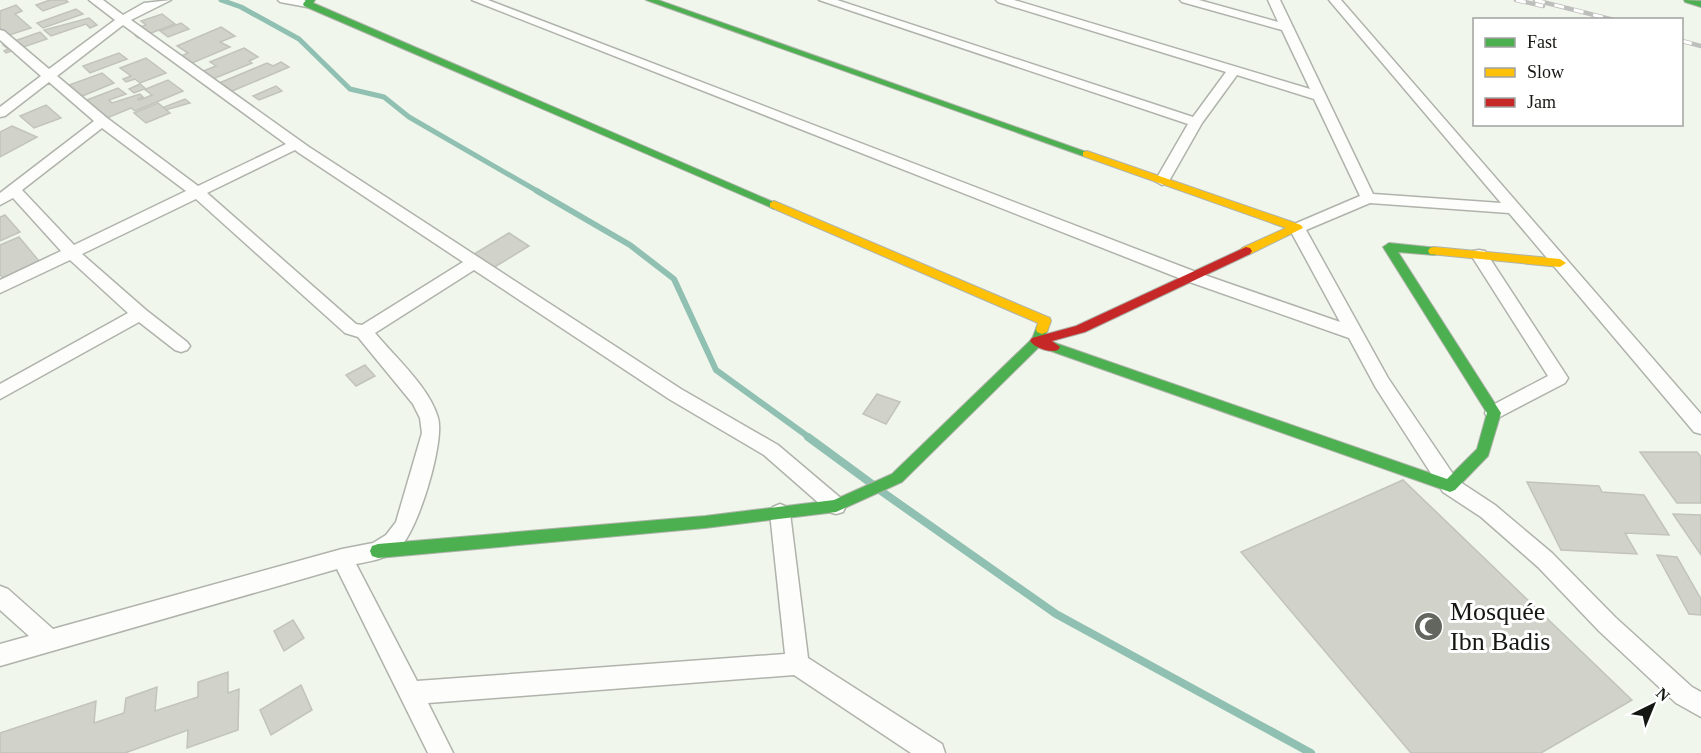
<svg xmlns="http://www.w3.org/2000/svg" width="1701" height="753" font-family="Georgia,serif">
  <rect width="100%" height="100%" fill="#f1f6ec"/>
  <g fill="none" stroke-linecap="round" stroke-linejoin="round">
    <!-- stream-far2 -->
    <polyline stroke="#90c0b2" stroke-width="5" points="221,0 241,7 299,39 350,89 384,97 409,117 539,192"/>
    <!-- stream-far1 -->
    <polyline stroke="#90c0b2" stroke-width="6" points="537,191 630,245 674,279 716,370 810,438"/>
    <!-- stream -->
    <g stroke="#90c0b2" stroke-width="8">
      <polyline points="808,437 872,484"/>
      <polyline points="881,491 1056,614 1311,753"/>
    </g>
  </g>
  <!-- building -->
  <g fill="#d1d3ca" stroke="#c1c3bc" stroke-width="1.5">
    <polygon points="50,0 66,0 68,2 43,11 36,5"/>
    <polygon points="16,5 22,11 15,14 31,28 0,38 0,11"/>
    <polygon points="76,9 83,14 43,28 37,23"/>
    <polygon points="162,14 175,24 138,38 135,35 142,33 137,28 146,25 141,21"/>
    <polygon points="89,18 97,25 90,28 86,24 51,36 44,30"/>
    <polygon points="181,23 189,29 168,37 160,31"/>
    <polygon points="221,27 235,36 220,42 230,47 190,64 179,57 188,53 177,46"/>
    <polygon points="40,32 47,39 6,53 4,51 8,49 3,45"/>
    <polygon points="244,48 258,57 249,61 252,63 213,79 201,72 216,66 210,62"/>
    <polygon points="119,53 127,59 90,73 83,66"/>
    <polygon points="146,58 166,73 140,83 135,79 126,82 123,79 131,76 120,68"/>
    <polygon points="281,62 289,67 230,92 217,84 267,63 273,66"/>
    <polygon points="102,73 114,83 70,101 58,89"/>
    <polygon points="168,80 183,91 135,111 131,108 100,121 79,103 118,88 126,94 109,100 112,103 140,94 143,97 138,99 140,100 152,95 144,89 134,93 129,89 140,84 146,89"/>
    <polygon points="276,86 282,91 259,100 253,96"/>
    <polygon points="185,99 190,103 166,110 164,107"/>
    <polygon points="158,103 170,113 146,123 134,113"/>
    <polygon points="46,105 61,118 34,128 20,116"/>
    <polygon points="12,126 37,137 0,157 0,132"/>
    <polygon points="5,215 20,232 0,241 0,217"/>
    <polygon points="509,233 529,246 493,268 474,254"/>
    <polygon points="19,237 44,267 9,283 0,275 0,245"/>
    <polygon points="365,365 375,376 356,386 346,375"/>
    <polygon points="877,394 900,402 886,424 863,414"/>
    <polygon points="1640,452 1697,452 1701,457 1701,503 1677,503"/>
    <polygon points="1403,480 1632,700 1541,753 1411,753 1241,552"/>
    <polygon points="1527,482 1599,486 1602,492 1644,495 1669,535 1625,533 1637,554 1561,550"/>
    <polygon points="1673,514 1701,515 1701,555"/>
    <polygon points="1657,555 1677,557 1701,599 1701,615 1689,614"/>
    <polygon points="293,620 304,638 284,651 274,631"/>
    <polygon points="228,672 228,693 239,689 238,730 187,748 188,730 125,753 0,753 0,733 96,701 94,723 124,713 126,698 157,687 155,711 198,697 198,682"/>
    <polygon points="301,685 312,710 271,735 260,710"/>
  </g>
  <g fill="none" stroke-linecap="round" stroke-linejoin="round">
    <defs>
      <g id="street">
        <path d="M89 0H103L123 15 144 3 171 0 131 20 309 147 681 389 778 445 843 500 846 506 843 512 836 514 829 512 764 455 669 399 474 270 375 333C395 357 430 388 438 418 445 441 418 532 399 548 386 559 372 561 356 564L417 681 785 654 770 513 773 507 780 504 787 507 790 513 808 658 942 744 945 753H911L794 675 428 703 453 753H428L337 569 0 666V644L29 636 0 610V586L8 589 53 629 342 549 373 543 386 535 396 522 422 433 420 418 413 404 358 337 345 333 196 199 82 254 146 310 187 342 190 346 187 350 181 352 175 350 139 322 0 399V384L128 313 70 260 0 293V280L61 251 13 198 0 205V193L94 121 49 82 5 116 0 117V107L41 76 0 40V30L4 31 49 69 115 20ZM123 25 286 144 198 186 107 118 57 76ZM102 128 186 191 74 245 22 190ZM295 150 299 153 463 262 362 325 356 324 207 193Z"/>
        <polygon points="278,0 304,0 313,4 307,7 280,2"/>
        <polygon points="472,0 488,0 1196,272 1340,322 1289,228 1292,225 1360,196 1314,99 1237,75 1202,123 1169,181 1162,185 1155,181 1188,124 819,0 837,0 1193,117 1226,72 998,2 996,0 1014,0 1310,89 1282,30 1182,2 1180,0 1199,0 1278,22 1268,0 1280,0 1373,194 1501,203 1329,0 1341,0 1701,414 1701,434 1694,432 1509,213 1370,203 1306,230 1388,378 1457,480 1495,505 1552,553 1615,617 1692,687 1701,692 1701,717 1676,703 1599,631 1538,567 1481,517 1443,492 1376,388 1349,338 1184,280"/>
        <polygon points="1479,250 1485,251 1568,378 1565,383 1494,420 1487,418 1485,413 1487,408 1548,376 1471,255 1473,251"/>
      </g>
      <g id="fast">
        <polygon points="306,0 315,0 313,3 780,205 774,209 770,207 304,6 303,4"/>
        <polygon points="646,0 658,0 1092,154 1091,156 1083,156"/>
        <polygon points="1684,0 1701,1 1701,7 1685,2"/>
        <polygon points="1389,243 1438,248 1440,251 1438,254 1434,255 1398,252 1501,413 1488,456 1455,490 1450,492 1048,350 1046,347 1053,342 1058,344 1447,479 1477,449 1487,413 1383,247"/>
        <polygon points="1042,324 1048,329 1042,344 902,482 836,512 705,528 378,558 372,556 370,551 372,546 378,544 705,516 834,500 892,474 1032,339 1037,326"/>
      </g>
      <g id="slow">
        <polygon points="1087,151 1301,225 1303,228 1250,254 1242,254 1240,251 1242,248 1286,228 1083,156 1083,152"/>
        <polygon points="774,201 1050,318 1051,321 1047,332 1042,334 1037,332 1036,329 1038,323 770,207 770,203"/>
        <polygon points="1434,247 1560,259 1566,263 1560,267 1430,254 1428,251 1430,248"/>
      </g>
      <path id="jam" d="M1246 247 1250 248 1252 251 1250 254 1085 332 1052 341 1060 347 1058 350C1050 353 1035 348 1030 341L1032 338 1076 326Z"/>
    </defs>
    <!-- street casing -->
    <use href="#street" stroke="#afb3ab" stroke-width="3"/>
    <!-- fast casing -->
    <use href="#fast" stroke="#afb3ab" stroke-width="2"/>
    <!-- slow casing -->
    <use href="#slow" stroke="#afb3ab" stroke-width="2"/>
    <!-- jam casing -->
    <use href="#jam" stroke="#afb3ab" stroke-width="2"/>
    <!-- street -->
    <use href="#street" fill="#fdfefc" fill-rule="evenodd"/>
    <!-- fast -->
    <use href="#fast" fill="#4caf50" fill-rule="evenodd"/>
    <!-- slow -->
    <use href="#slow" fill="#ffc107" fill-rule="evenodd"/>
    <!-- jam -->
    <use href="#jam" fill="#c62828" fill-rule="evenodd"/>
    <defs>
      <g id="rail">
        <polyline points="1516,0 1543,6"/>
        <polyline points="1535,0 1614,20"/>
        <polyline points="1682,41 1701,46"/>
      </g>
    </defs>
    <!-- rail casing -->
    <use href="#rail" stroke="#bdbfbc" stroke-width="4.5"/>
    <!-- rail -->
    <use href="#rail" stroke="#fff" stroke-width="3" stroke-dasharray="10" stroke-linecap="butt"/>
  </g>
  <!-- icons -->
  <defs>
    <symbol id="mosque-disc" viewBox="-11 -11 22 22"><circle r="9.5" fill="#62665e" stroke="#fff"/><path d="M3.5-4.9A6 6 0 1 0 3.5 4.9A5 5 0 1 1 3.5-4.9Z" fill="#fff"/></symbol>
  </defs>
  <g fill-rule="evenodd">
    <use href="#mosque-disc" x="1412" y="610" width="33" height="33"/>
  </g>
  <g text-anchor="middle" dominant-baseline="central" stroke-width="6" stroke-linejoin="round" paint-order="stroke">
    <!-- near-poi labels -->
    <g font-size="26" fill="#151812" stroke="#fff" text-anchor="start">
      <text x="1450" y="611">Mosquée<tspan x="1450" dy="30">Ibn Badis</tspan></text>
    </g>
  </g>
  <!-- legend -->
  <rect x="1473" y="18" width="210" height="108" fill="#ffffff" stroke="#a1a3a0" stroke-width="1.5"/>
  <rect x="1485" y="38" width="30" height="9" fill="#4caf50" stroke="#a1a3a0" stroke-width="1.5"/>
  <text x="1527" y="48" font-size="18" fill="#151812">Fast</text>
  <rect x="1485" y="68" width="30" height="9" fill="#ffc107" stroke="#a1a3a0" stroke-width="1.5"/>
  <text x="1527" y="78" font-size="18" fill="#151812">Slow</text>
  <rect x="1485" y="98" width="30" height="9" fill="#c62828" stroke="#a1a3a0" stroke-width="1.5"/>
  <text x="1527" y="108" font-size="18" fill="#151812">Jam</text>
  <!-- north arrow -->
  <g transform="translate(1653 705) rotate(43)" stroke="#ffffff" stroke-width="4.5" paint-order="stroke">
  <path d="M0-4.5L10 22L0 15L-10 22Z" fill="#151812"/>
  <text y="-9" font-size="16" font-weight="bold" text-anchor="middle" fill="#151812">N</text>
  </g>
</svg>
